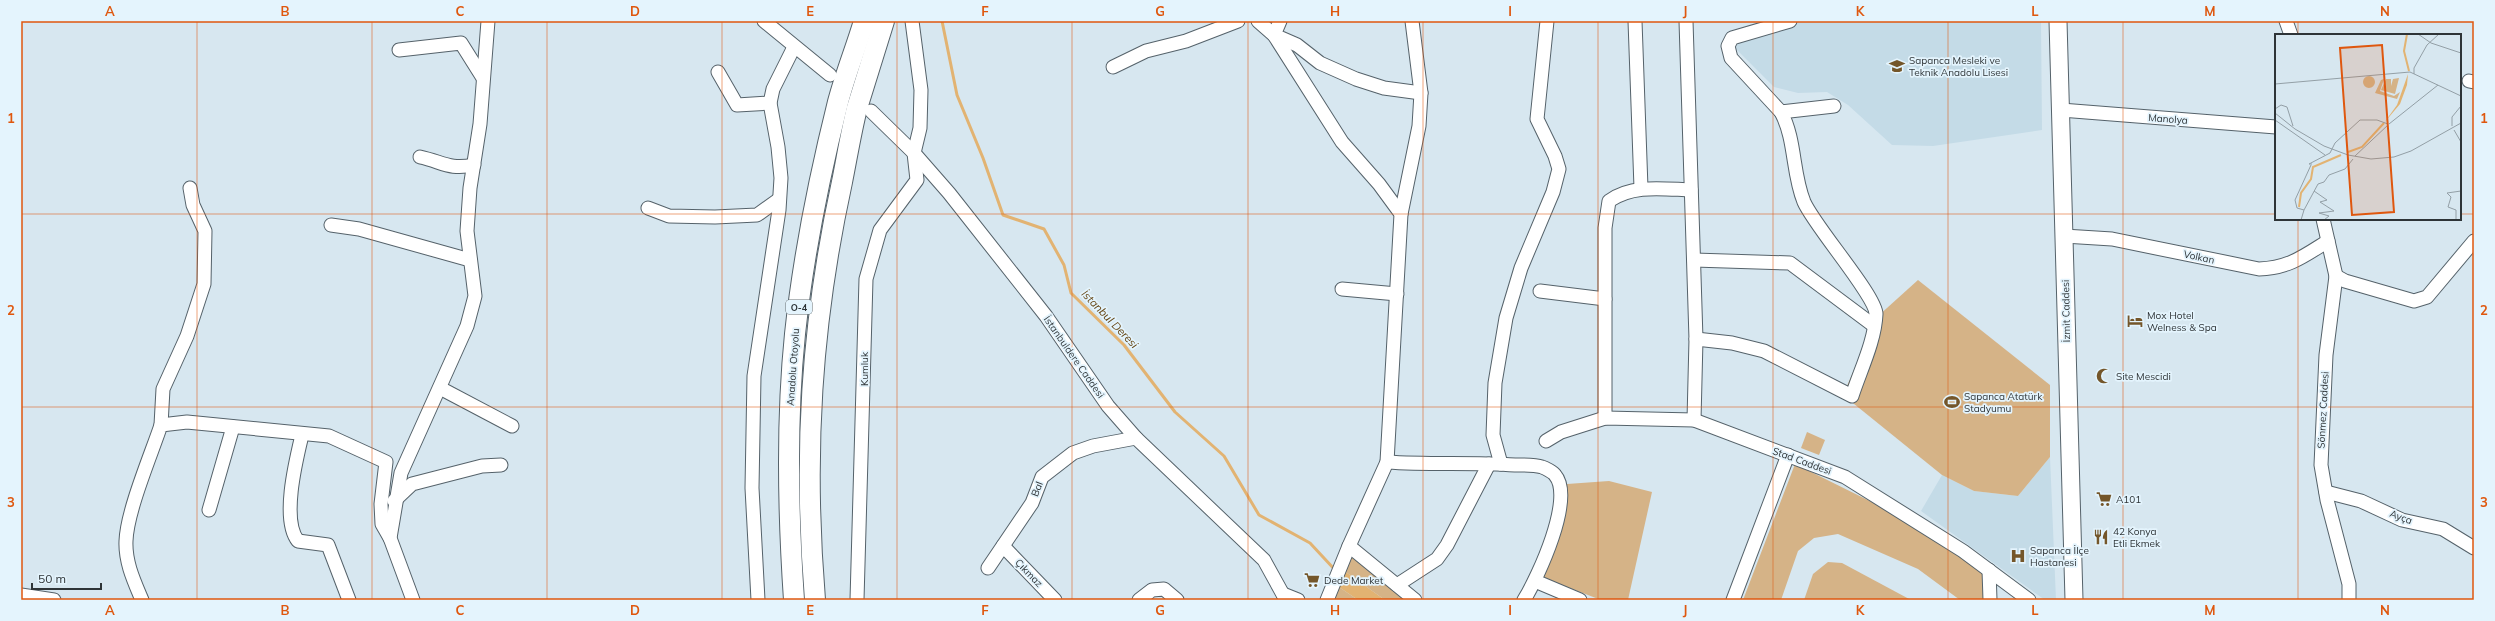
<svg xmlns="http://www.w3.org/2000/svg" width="2495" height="621" font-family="Mulish,sans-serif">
  <rect width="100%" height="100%" fill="#d7e7f0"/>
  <!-- built -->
  <g fill="#c4dbe7">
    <polygon points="1794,21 2041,21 2042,130 1933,146 1892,145 1848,105 1827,92 1798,93 1774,87 1731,44"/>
    <polygon points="2050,457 2056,600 2045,600 1921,511 1942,475 1974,491 2018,496"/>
  </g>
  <!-- green -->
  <g fill="#d5b387">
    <polygon points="1918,280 2050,385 2050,457 2018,496 1974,491 1942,475 1843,395 1877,317"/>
    <polygon points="1807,432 1825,440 1819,455 1801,448"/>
    <polygon points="1795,464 1894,513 1983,571 1983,600 1960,600 1918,569 1838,534 1814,538 1798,551 1781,600 1743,600"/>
    <polygon points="1609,481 1652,492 1628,600 1601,600 1541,577 1564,508 1567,484"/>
    <polygon points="1352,552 1405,600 1385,600 1343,570"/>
    <polygon points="1828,562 1842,563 1911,600 1804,600 1813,574"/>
    <polygon points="1336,585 1358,600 1335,600"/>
  </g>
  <!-- water -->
  <polygon fill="#e2b372" points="1343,570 1385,600 1358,600 1336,585"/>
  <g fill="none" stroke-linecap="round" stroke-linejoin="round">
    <!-- stream -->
    <polyline stroke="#e2b372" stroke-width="3" points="942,21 957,95 983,158 1003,215 1044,229 1064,265 1071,293 1124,345 1175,412 1224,456 1259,515 1310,543 1336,571"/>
    <defs>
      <g id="minor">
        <polyline points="764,21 830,75"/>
        <polyline points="1258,21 1274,35 1342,142 1379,184 1401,214 1387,462 1349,546 1327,600"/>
        <polyline points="1280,21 1274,35 1297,45 1320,63 1356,79 1384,88 1421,93"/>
        <polyline points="1635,21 1641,188"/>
        <polyline points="1686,21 1696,339 1694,420"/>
        <polyline points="2286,21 2291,35"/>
        <polyline points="399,50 461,43 483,78"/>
        <polyline points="1113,67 1146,51 1186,41 1238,21"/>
        <polyline points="718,72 737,105 770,103"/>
        <polyline points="2469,81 2474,82"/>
        <polyline points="2061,110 2276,127"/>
        <polyline points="871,111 914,153 949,193 1046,316 1108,406 1136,438 1264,560 1286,600"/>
        <polyline points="1781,112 1834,106"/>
        <path d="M420 157C443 162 449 170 474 165"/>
        <polyline points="648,208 669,216 715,217 757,215 778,200"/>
        <polyline points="1401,214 1419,126 1421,93 1412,21"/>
        <polyline points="2323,219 2336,276 2326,355 2321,465 2327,500 2349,584 2349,600"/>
        <polyline points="331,225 359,229 470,260"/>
        <path d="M2064 236 2112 239 2259 269C2289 268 2304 256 2328 241"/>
        <polyline points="1694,260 1790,263 1873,325"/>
        <polyline points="2336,276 2345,281 2414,301 2427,297 2474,241"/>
        <polyline points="1342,289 1397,294"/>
        <polyline points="1540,291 1605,299"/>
        <path d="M1696 339 1732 343 1764 351 1852 396C1860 371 1875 341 1876 314 1876 296 1815 227 1804 202 1792 173 1796 140 1781 112L1731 58 1728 46 1732 38 1790 21"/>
        <polyline points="440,388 512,426"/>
        <path d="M1605 418V228L1609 201C1633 184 1663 189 1691 190"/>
        <polyline points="161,425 163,389 187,336 204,284 205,231 193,205 190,188"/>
        <path d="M302 435C296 460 281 520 298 541L328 545 349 600"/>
        <polyline points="1546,441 1561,432 1605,418 1694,420 1845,477 1963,551 2029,600"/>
        <path d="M1387 462C1430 465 1472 462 1515 465 1523 465 1534 464 1542 467 1545 468 1553 472 1555 475 1575 498 1538 577 1524 600"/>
        <polyline points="1501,464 1493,435 1495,383 1506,318 1521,268 1553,192 1559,169 1555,156 1537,119 1547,21"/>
        <polyline points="2326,492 2361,501 2402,520 2443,529 2474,548"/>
        <polyline points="394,501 412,484 482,466 501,465"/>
        <polyline points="209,510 233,427"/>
        <polyline points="1003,546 1055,600"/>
        <polyline points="1349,546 1415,600"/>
        <polyline points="988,568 1032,503 1042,477 1073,453 1093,446 1136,438"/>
        <polyline points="1989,570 1990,600"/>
        <polyline points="1535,581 1580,600"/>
        <polyline points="1397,585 1437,559 1447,545 1489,464"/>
        <polyline points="1283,594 1298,600"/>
        <polyline points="21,595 54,600"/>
        <path d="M142 600C134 581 125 562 126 541 127 511 151 455 161 425L187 422 329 436 386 462 381 504 382 524 390 538"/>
        <polyline points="413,600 390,538 401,473 467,326 475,296 467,231 470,188 480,124 488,21"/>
        <polyline points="758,600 752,488 754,376 779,210 781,178 778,147 770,103 773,89 794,47"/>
        <polyline points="857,600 866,279 880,230 917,180 914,153 920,128 921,90 912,21"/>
        <polyline points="1139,600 1152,590 1164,589 1177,600"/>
        <polyline points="1733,600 1788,455"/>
      </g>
      <polyline id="major" points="2058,21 2074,600"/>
      <g id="highway">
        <path d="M794 600C788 512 786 422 795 334 803 259 820 174 838 102 845 75 856 48 864 21"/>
        <path d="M815 600C803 455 811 324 842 182 847 157 851 132 857 108 866 79 875 50 884 21"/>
      </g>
    </defs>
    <!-- minor casing -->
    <use href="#minor" stroke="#55626a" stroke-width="15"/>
    <!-- major casing -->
    <use href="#major" stroke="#55626a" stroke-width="19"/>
    <!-- highway casing -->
    <use href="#highway" stroke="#55626a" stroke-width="22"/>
    <!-- minor -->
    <use href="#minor" stroke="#fff" stroke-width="13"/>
    <!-- major -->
    <use href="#major" stroke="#fff" stroke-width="17"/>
    <!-- highway -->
    <use href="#highway" stroke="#fff" stroke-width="20"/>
  </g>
  <!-- grid -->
  <path fill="none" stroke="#df570e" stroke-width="1" stroke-opacity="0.55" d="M197 21V600M372 21V600M547 21V600M722 21V600M897 21V600M1072 21V600M1248 21V600M1423 21V600M1598 21V600M1773 21V600M1948 21V600M2123 21V600M2298 21V35M21 214H2276M2460 214H2474M2298 219V600M21 407H2474"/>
  <!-- icons -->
  <defs>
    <symbol id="school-bare" viewBox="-9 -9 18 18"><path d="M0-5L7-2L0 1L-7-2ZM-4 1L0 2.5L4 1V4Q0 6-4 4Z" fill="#74562a" stroke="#e4f4fd" stroke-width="2.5" paint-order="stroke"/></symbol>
    <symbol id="hotel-bare" viewBox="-9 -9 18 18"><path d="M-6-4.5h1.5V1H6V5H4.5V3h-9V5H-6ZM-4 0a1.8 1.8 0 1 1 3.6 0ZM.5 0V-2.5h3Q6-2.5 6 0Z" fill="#74562a" stroke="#e4f4fd" stroke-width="2.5" paint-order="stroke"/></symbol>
    <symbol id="mosque-bare" viewBox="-9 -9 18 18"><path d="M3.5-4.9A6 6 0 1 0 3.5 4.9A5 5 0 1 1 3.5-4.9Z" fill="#74562a" stroke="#e4f4fd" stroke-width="2.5" paint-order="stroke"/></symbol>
    <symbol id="stadium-bare" viewBox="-9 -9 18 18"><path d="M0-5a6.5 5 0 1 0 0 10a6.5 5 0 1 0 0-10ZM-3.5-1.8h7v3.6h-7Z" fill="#74562a" stroke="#e4f4fd" stroke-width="2.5" paint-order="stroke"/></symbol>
    <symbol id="supermarket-bare" viewBox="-9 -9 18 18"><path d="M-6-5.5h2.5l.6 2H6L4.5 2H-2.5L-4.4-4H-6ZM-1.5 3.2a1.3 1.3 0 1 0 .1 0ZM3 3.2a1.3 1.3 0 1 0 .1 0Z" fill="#74562a" stroke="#e4f4fd" stroke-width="2.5" paint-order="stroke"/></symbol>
    <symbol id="restaurant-bare" viewBox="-9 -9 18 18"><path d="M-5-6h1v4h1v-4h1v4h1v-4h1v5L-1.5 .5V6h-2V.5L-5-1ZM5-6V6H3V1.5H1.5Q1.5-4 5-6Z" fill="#74562a" stroke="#e4f4fd" stroke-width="2.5" paint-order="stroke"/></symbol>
    <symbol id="hospital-bare" viewBox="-9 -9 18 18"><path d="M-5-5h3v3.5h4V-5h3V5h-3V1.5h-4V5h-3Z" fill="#74562a" stroke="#e4f4fd" stroke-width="2.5" paint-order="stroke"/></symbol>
  </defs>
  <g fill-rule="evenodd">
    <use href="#school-bare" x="1886" y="55" width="22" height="22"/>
    <use href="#hotel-bare" x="2124" y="310" width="22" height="22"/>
    <use href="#mosque-bare" x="2093" y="365" width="22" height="22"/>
    <use href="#stadium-bare" x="1941" y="391" width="22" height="22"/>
    <use href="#supermarket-bare" x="2093" y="488" width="22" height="22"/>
    <use href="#restaurant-bare" x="2090" y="526" width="22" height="22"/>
    <use href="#hospital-bare" x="2007" y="545" width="22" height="22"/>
    <use href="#supermarket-bare" x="1301" y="569" width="22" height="22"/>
  </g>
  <g text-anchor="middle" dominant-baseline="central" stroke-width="3.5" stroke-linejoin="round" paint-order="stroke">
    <!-- shield labels -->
    <rect fill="#e4f4fd" stroke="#656e72" stroke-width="1" x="786" y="300" width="26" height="14" rx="3"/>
    <g font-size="9" font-weight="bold" fill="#2e3437">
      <text x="799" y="307">O-4</text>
    </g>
    <!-- poi labels -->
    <g font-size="10" fill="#2e3437" stroke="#e4f4fd" text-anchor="start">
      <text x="1909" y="60">Sapanca Mesleki ve<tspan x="1909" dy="12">Teknik Anadolu Lisesi</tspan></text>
      <text x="2147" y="315">Mox Hotel<tspan x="2147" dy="12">Welness &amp; Spa</tspan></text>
      <text x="2116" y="376">Site Mescidi</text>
      <text x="1964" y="396">Sapanca Atatürk<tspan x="1964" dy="12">Stadyumu</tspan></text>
      <text x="2116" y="499">A101</text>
      <text x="2113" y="531">42 Konya<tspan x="2113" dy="12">Etli Ekmek</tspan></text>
      <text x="2030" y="550">Sapanca İlçe<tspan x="2030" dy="12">Hastanesi</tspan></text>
      <text x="1324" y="580">Dede Market</text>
    </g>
    <!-- street labels -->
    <g font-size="10" fill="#2e3437" stroke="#e4f4fd">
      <text transform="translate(2168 119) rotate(4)">Manolya</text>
      <text transform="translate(2199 257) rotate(12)">Volkan</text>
      <text transform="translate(2066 311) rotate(-91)">İzmit Caddesi</text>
      <text transform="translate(1074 357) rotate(55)">İstanbuldere Caddesi</text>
      <text transform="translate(793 367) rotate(-86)">Anadolu Otoyolu</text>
      <text transform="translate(864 369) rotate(-90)">Kumluk</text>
      <text transform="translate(2323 410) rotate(-87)">Sönmez Caddesi</text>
      <text transform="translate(1802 461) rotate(20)">Stad Caddesi</text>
      <text transform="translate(1037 489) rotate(-69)">Bal</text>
      <text transform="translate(2401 517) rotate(20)">Ayça</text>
      <text transform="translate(1029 573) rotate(46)">Çıkmaz</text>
    </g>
    <!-- water labels -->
    <g font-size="11" font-style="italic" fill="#654513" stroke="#e4f4fd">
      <text transform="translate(1110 319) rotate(46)">İstanbul Deresi</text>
    </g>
  </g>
  <!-- overview -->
  <g transform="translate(2275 34)">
    <rect width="186" height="186" fill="#d7e7f0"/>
    <path d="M88 48a6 6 0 1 1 12 0a6 6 0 1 1-12 0ZM124 44 120 60 106 56 111 45H116V52L118 45ZM109 45 105 57 119 62 125 58 122 65 100 59 106 46Z" fill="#d5b387"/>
    <path d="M133 40 132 51 125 70 109 89 122 71Z" fill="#e2b372"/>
    <path fill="none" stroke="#e2b372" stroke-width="2" d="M132 0 129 17 134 37M73 118 87 113 109 89M24 173 26 159 36 145 38 133 66 121"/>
    <path fill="none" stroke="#939fa6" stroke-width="1" d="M143 0 156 9 186 19M139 40V34L152 11 164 0M0 50 135 38 186 62M0 75 6 71 12 73 18 92M0 79 20 95 49 112 73 121 96 125 119 123 136 117 186 89M0 86 50 121M114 90 163 51M177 92V83L186 72M179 96 186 108M80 122 113 91M37 130H34L55 119 60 109 85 86H102L113 90M39 157 52 166 45 168 59 177 44 179 54 182 49 186M29 176 43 150 49 148 54 141 70 135 78 125M26 186 29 176 22 174 20 166 36 131M181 186V176L173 173 176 163 172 159 186 157"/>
    <path fill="#df570e" fill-opacity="0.15" stroke="#df570e" stroke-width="2" d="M107 11 119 178 77 181 65 14Z"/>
    <rect width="186" height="186" fill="none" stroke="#2e3437" stroke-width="2"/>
  </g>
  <!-- border -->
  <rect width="2495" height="621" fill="none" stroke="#e4f4fd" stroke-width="44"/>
  <!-- scale -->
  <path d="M32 583v6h69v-6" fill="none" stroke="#2e3437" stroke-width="2"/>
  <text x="38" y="583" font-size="12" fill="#2e3437" stroke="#e4f4fd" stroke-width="3" paint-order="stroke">50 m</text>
  <rect x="22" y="22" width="2451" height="577" fill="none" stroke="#df570e" stroke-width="1.5"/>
  <g font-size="13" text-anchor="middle" font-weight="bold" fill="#df570e">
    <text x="110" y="16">A</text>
    <text x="285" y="16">B</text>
    <text x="460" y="16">C</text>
    <text x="635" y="16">D</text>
    <text x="810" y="16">E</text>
    <text x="985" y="16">F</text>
    <text x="1160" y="16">G</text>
    <text x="1335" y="16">H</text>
    <text x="1510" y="16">I</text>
    <text x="1685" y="16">J</text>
    <text x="1860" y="16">K</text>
    <text x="2035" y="16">L</text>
    <text x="2210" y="16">M</text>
    <text x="2385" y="16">N</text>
    <text x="11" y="123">1</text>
    <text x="2484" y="123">1</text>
    <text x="11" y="315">2</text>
    <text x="2484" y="315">2</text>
    <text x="11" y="507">3</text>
    <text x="2484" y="507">3</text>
    <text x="110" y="615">A</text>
    <text x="285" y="615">B</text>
    <text x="460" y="615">C</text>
    <text x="635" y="615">D</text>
    <text x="810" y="615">E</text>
    <text x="985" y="615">F</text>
    <text x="1160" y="615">G</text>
    <text x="1335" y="615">H</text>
    <text x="1510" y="615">I</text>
    <text x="1685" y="615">J</text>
    <text x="1860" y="615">K</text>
    <text x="2035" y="615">L</text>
    <text x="2210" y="615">M</text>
    <text x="2385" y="615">N</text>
  </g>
</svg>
